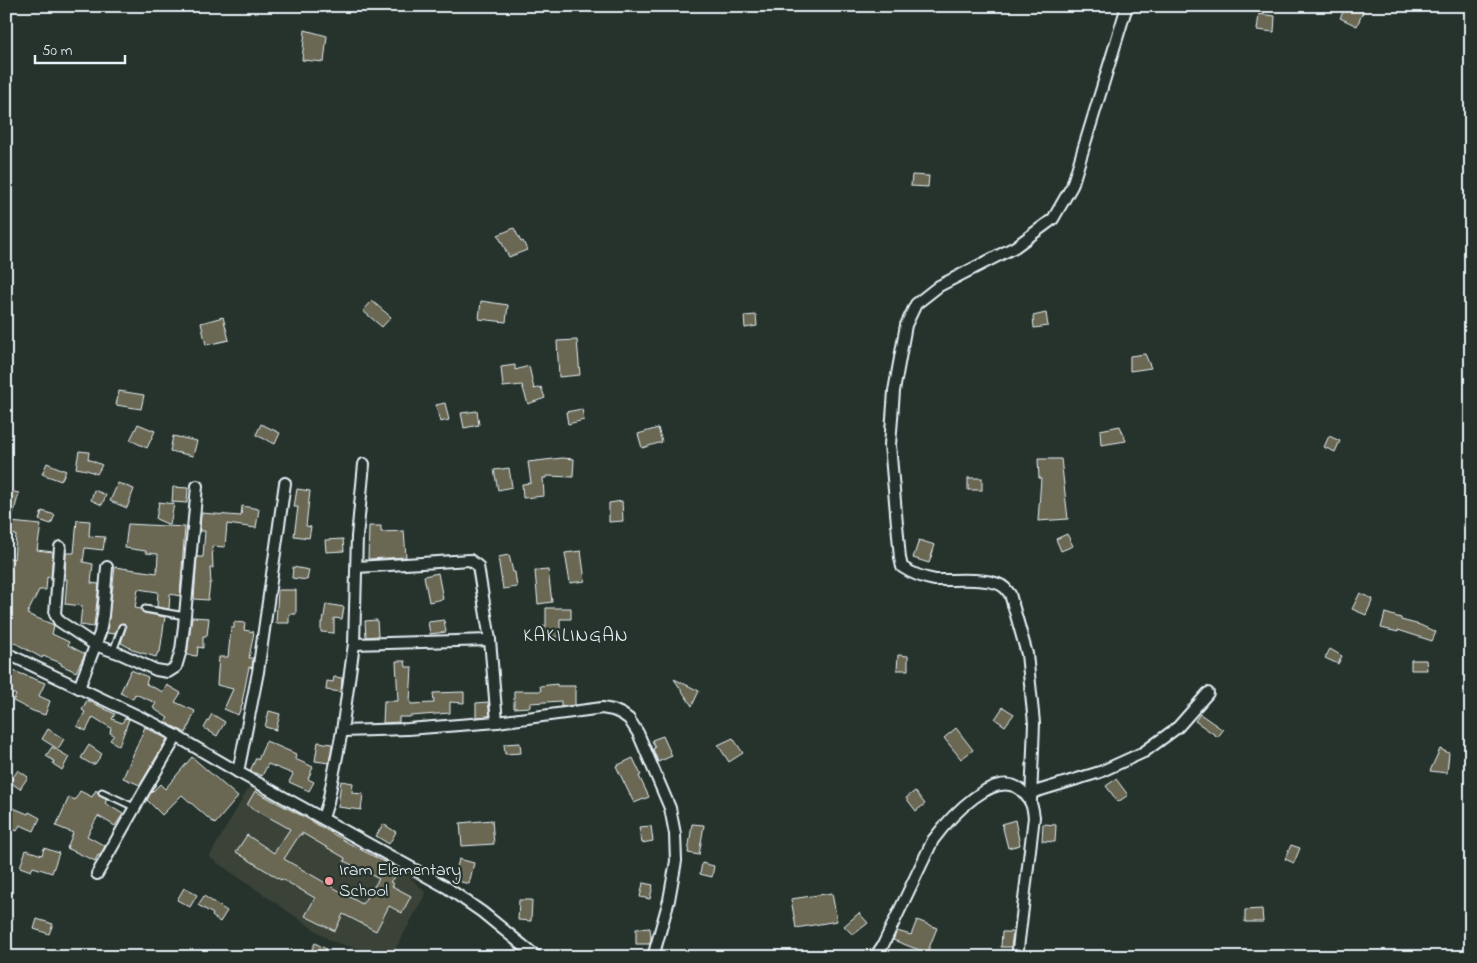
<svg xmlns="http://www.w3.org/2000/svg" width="1477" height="963" font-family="'Indie Flower',sans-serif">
  <rect width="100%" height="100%" fill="#26332d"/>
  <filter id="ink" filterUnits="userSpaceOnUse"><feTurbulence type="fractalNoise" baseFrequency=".02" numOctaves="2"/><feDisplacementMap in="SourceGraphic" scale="10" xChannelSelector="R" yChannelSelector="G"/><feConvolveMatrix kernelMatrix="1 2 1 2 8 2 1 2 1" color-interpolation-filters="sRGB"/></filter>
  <g filter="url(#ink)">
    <!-- built -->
    <polygon fill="#3a4338" points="250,786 286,804 403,870 426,893 391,957 386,957 331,941 209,857"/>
    <!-- building -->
    <g fill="#6a6853" stroke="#e8f1f8" fill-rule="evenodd">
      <polygon points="1346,6 1364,9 1357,26 1340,18"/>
      <polygon points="1259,14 1275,16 1274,32 1257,30"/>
      <polygon points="305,30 327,36 324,62 302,60"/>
      <polygon points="912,175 929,176 928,187 911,186"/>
      <polygon points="514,228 521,242 523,241 527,250 509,257 498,235"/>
      <polygon points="372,301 391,317 382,327 363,311"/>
      <polygon points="481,301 508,305 506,322 479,319"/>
      <polygon points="1046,313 1048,326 1034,328 1033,316"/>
      <polygon points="756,315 757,326 745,328 744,316"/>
      <polygon points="223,317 229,340 206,345 201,323"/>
      <polygon points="577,340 580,375 559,377 557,341"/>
      <polygon points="1145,354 1151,368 1130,371 1130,356"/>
      <polygon points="515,365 515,370 529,366 534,389 541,387 545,398 528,404 522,385 503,387 501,367"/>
      <polygon points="119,391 144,395 141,409 116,405"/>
      <polygon points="445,403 449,420 440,422 436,405"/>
      <polygon points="582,409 584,420 568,424 566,412"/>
      <polygon points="477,411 479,425 464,428 461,413"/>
      <polygon points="138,424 155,431 147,448 130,440"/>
      <polygon points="261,424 280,433 275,444 256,435"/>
      <polygon points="1120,426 1126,441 1101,445 1100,430"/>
      <polygon points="658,428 662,442 642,448 638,434"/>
      <polygon points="173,436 197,441 193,456 170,451"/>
      <polygon points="1329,436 1340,441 1335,452 1324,447"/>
      <polygon points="79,451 89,452 88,459 102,465 97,474 87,470 76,468"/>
      <polygon points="562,458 574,459 573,477 546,476 546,478 543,478 544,496 523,498 522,484 531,483 528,462"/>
      <polygon points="1038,459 1061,459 1068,519 1038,521 1041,478 1039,478"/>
      <polygon points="47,463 66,471 61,481 42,474"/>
      <polygon points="509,468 512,487 498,490 494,470"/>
      <rect x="968" y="478" width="14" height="12"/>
      <polygon points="118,483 134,489 127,508 110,501"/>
      <polygon points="173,487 188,488 187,503 172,502"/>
      <polygon points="297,489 310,491 306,526 311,527 309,538 294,536 298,507 294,507"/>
      <polygon points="6,490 19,493 11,522 41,525 37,550 53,552 51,578 47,577 46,590 39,590 27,614 54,625 54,626 52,634 69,642 68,645 85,654 76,672 61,665 61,663 43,656 42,658 6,638 6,557 14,559 16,535 6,533"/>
      <polygon points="94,490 106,495 102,505 91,500"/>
      <polygon points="622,501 623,521 609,522 609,503"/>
      <polygon points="159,502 174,504 170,525 156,519"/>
      <polygon points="242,506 259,509 256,528 227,524 225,547 212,546 213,568 210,568 211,583 210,583 208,600 194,599 197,557 203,557 205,531 200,531 201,513 241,516"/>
      <polygon points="42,511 55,515 51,524 39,520"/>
      <polygon points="77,520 90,521 89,536 105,537 103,550 85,548 83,562 93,564 91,583 99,584 94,627 80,625 82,606 65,604 67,579 65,579 66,553 74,553"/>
      <polygon points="128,524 185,527 180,596 170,594 169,609 157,607 158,592 138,589 135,608 141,609 144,613 165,617 160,652 158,652 156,657 136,651 121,643 126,628 124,623 119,624 115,634 107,633 115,567 157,573 158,554 146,553 146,551 125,548"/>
      <polygon points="369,526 381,526 381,532 404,531 406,557 368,559"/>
      <polygon points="1067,534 1073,546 1061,551 1056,539"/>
      <polygon points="343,539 344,551 326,552 325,540"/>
      <polygon points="919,540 935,545 929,563 913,558"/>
      <polygon points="581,551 585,581 570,583 565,553"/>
      <polygon points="509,555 513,572 515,572 517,587 503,589 498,557"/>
      <polygon points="293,567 309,570 307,580 292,578"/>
      <polygon points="548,570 552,602 538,604 535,571"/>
      <polygon points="438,573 443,599 429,602 424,576"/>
      <polygon points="278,590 296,590 296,614 289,614 289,623 276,623"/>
      <polygon points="1360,593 1373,599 1366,615 1352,609"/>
      <polygon points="326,604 344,607 342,619 334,618 334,633 321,632 321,622 323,622"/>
      <polygon points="546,608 571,608 571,619 560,619 560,637 543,637 543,626 546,626"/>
      <polygon points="1385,613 1401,618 1401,620 1420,625 1436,632 1432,641 1398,630 1398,632 1381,628"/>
      <polygon points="192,617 209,618 207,636 203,636 203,648 198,647 197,656 187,655"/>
      <polygon points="377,620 378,636 366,637 365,621"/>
      <polygon points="444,620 446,632 430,634 428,622"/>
      <polygon points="234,622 245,623 244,630 254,632 249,658 253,658 252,668 249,667 242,702 243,703 238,715 224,709 233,689 217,685 219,657 228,657 231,628 234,628"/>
      <polygon points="1330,649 1342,656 1338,664 1325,658"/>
      <polygon points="898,655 908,656 908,670 897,670"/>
      <polygon points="1411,660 1426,660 1427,670 1411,670"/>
      <polygon points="396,661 405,661 406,667 412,667 410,702 411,702 411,704 434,703 433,693 464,692 464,703 450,702 450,713 410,716 410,717 399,717 399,722 383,723 384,701 398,701"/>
      <polygon points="6,668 45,683 39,696 50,701 45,715 33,711 13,701 16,695 6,690"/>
      <polygon points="131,670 148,677 146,684 163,692 167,685 181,693 175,702 195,711 186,733 165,722 168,718 153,708 156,703 135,694 133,699 120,693"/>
      <polygon points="334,677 342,678 341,692 326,690 327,681 333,682"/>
      <polygon points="674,679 699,691 692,706"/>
      <polygon points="557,684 557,686 575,686 575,705 561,707 561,701 530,703 530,707 514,708 514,691 541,691 540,686"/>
      <polygon points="87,700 115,714 112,719 122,723 125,718 129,719 119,746 110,740 114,735 110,733 111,728 93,717 86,731 77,726 85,712 82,710"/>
      <polygon points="488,702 490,716 476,717 476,703"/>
      <polygon points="1003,707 1014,714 1005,726 995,719"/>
      <polygon points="269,711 280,714 276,730 265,727"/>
      <polygon points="212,714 225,722 217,736 204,728"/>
      <polygon points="1200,714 1223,730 1218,737 1195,721"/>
      <polygon points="145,727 167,739 140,785 123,778"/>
      <polygon points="956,728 973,750 961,759 944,738"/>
      <polygon points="48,729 64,739 58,749 42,739"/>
      <polygon points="663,736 672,756 658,762 653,749 655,748 652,740"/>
      <polygon points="733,738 743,753 729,762 718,745"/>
      <polygon points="266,741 296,754 295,759 313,767 308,779 314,782 309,791 289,782 293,774 268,764 262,776 250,771 256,758 258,760"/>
      <polygon points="318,742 332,744 329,763 315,761"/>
      <polygon points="520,743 521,753 505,754 504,744"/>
      <polygon points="89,745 102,754 95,764 91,764 81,758"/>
      <polygon points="52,747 69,757 62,770 53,764 54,761 46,756"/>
      <polygon points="1440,749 1449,753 1447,773 1430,771"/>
      <polygon points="192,757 238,797 215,824 182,795 162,815 147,800 150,794 160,784 165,789"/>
      <polygon points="633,758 641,775 639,776 649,797 634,803 616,766"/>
      <polygon points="18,770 28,777 20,789 10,782"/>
      <polygon points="1116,779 1128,795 1118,802 1106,786"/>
      <polygon points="341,781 353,783 352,793 363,794 361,810 338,807"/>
      <polygon points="96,790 100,796 107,799 105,803 123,814 115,826 98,816 87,836 105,846 100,856 98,855 95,861 67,848 73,833 56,826 69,797 75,800 80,791 92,797"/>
      <path d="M255 791 306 818 352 845 400 870 390 882 394 884 392 886 411 896 402 913 389 906 376 931 343 914 335 931 305 916 315 898 282 879 281 880 236 852 247 835 274 853 290 829 247 805ZM302 833 345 858 344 861 379 879 362 904 284 859 300 834 302 835Z"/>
      <polygon points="915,791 925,804 916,811 906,798"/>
      <polygon points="6,805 28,814 29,812 40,818 34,831 20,825 17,831 6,826"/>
      <polygon points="492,820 494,844 462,846 460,823"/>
      <polygon points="1015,820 1020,845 1008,848 1002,824"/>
      <polygon points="383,824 396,832 389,844 376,836"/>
      <polygon points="692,824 704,825 699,855 688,853"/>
      <polygon points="1043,824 1056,825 1055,842 1042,841"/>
      <polygon points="651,826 653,841 642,843 639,827"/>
      <polygon points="1291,845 1300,848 1294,863 1285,859"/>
      <polygon points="44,848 59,853 52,873 33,867 31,871 20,867 26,850 42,855"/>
      <polygon points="459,859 474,863 469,884 454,880"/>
      <polygon points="702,863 714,866 712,877 700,874"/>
      <polygon points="643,883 653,885 650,899 640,897"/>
      <polygon points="184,888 197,895 190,907 177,900"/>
      <polygon points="832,893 837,921 796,928 791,899"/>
      <polygon points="204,896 227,911 220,922 212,916 213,914 198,905"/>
      <polygon points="519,900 532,900 531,921 518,920"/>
      <polygon points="1262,909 1263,922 1245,922 1245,910"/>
      <polygon points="859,913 868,923 853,935 844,926"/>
      <polygon points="37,919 53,924 49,934 34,929"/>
      <polygon points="917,920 937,928 927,953 893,940 897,931 911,935"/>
      <polygon points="650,928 651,939 650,944 636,944 636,929"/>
      <polygon points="1002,932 1013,932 1011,947 1001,947"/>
      <polygon points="315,943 326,949 322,957 317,957 310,953"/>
    </g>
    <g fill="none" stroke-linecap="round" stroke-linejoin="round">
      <defs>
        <g id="lane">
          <polyline points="145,609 185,616"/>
          <polyline points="113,651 122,627"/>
          <polyline points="102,792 134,807"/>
        </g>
        <g id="street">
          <polyline points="60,547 55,614 59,621 95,645 121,654 156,670 168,672 176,667 181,650 184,626 197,486"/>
          <polyline points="357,567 470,560 478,566 490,640 497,722"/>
          <polyline points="354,644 490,640"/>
          <polyline points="6,653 157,725 238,772 446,887 482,912 537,957"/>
          <polyline points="79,688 100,633 103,615 107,567"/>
          <polyline points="342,731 408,729 497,722 602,708 613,710 622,714 629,719 638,733 670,808 675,834 676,861 669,900 653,957"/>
          <polyline points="238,772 258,672 285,483"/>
          <polyline points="1031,793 1100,772 1144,752 1178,727 1208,693"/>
          <path d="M1031 801 1034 723 1027 654 1010 594C1008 592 1007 590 1005 588 993 576 952 581 935 580 924 578 911 573 902 567L900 558 890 445 894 391 906 325 916 304 939 286 1015 247 1053 219 1072 186 1127 6"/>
          <polyline points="323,818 328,802 342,731 354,644 357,537 364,464"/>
          <polyline points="97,874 143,793 177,736"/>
          <path d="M875 957 883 945 933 840C948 820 997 763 1024 793 1031 801 1033 807 1034 817L1017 957"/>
        </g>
      </defs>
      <!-- lane casing -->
      <use href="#lane" stroke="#e8f1f8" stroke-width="9"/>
      <!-- street casing -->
      <use href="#street" stroke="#e8f1f8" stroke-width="14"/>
      <!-- lane -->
      <use href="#lane" stroke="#26332d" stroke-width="5"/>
      <!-- street -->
      <use href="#street" stroke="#26332d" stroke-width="10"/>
    </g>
  </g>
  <!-- markers -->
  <circle fill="#ff9aa2" stroke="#26332d" stroke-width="2" cx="329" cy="881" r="5"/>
  <g text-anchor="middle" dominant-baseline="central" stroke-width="4.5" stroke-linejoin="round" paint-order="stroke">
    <!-- poi labels -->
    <g font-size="18" fill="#e8f1f8" stroke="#26332d" text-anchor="start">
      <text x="339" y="871">Iram Elementary<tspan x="339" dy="21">School</tspan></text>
    </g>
    <!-- neighbourhood labels -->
    <g font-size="19" letter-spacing="1" fill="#e8f1f8" stroke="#26332d">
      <text x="576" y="636">KAKILINGAN</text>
    </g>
  </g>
  <!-- margin -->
  <rect width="1477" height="963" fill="none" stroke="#26332d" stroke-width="25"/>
  <rect x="12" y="12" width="1452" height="938" fill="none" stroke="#e8f1f8" stroke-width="2" filter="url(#ink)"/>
  <!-- scale -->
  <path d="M35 55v8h90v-8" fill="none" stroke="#e8f1f8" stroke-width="2.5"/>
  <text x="42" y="55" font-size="15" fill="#e8f1f8" stroke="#26332d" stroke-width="4" paint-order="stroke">50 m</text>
</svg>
